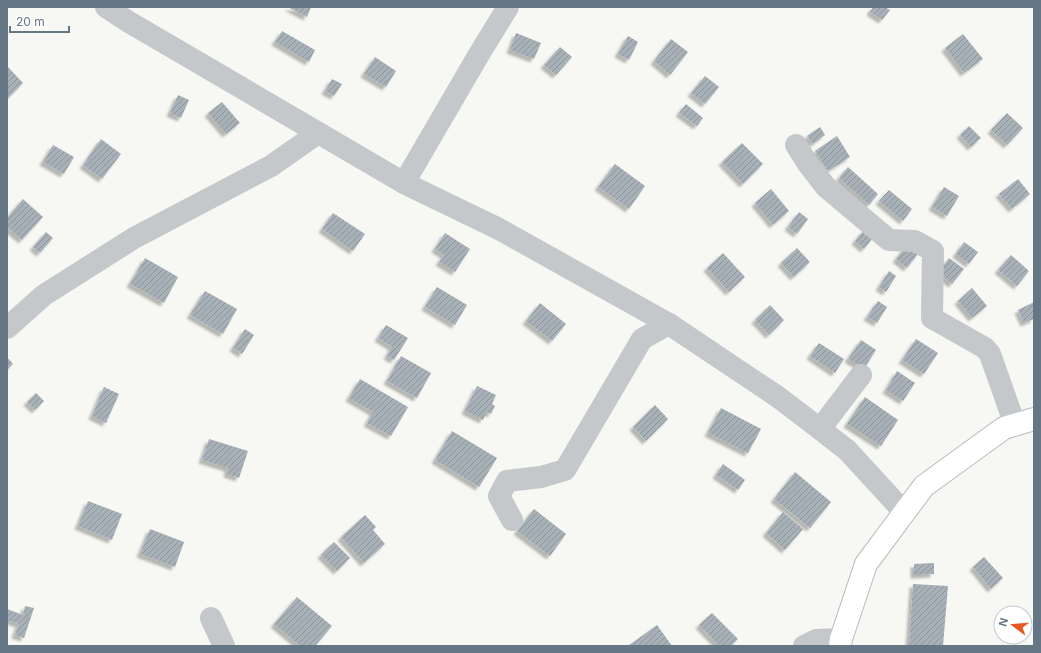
<svg xmlns="http://www.w3.org/2000/svg" width="1041" height="653" font-family="Inter,sans-serif">
  <defs>
    <pattern id="building-hatch" width="6" height="6" patternUnits="userSpaceOnUse"><rect width="6" height="6" fill="#a8b1b7"/><path d="M-1 1l2-2M0 6l6-6M5 7l2-2" fill="none" stroke="#8c959a"/></pattern>
    <filter id="shadow"><feDropShadow dx="-3.5" dy="3.5" stdDeviation="1" flood-color="#0004"/></filter>
  </defs>
  <rect width="100%" height="100%" fill="#f7f7f3"/>
  <!-- building -->
  <g fill="url(#building-hatch)" filter="url(#shadow)">
    <polygon points="288,7 311,7 307,17"/>
    <polygon points="873,7 885,7 890,10 882,20 870,12"/>
    <polygon points="282,31 315,50 309,62 275,42"/>
    <polygon points="516,33 541,43 534,59 510,50"/>
    <polygon points="963,34 983,59 964,73 945,48"/>
    <polygon points="628,36 638,42 629,60 618,54"/>
    <polygon points="671,39 688,52 670,75 654,61"/>
    <polygon points="560,47 572,57 556,75 544,65"/>
    <polygon points="375,57 396,71 386,87 364,74"/>
    <polygon points="7,66 23,83 7,99"/>
    <polygon points="705,76 719,87 705,104 691,93"/>
    <polygon points="332,79 342,84 334,96 325,91"/>
    <polygon points="178,95 189,100 181,118 170,113"/>
    <polygon points="222,102 240,123 226,134 208,113"/>
    <polygon points="686,104 703,118 697,126 679,113"/>
    <polygon points="1007,113 1023,128 1007,145 991,130"/>
    <polygon points="969,126 981,138 971,147 960,135"/>
    <polygon points="820,127 825,135 813,144 807,136"/>
    <polygon points="837,136 850,157 828,171 815,151"/>
    <polygon points="101,139 121,154 102,179 83,165"/>
    <polygon points="742,143 763,164 743,184 722,162"/>
    <polygon points="53,145 74,157 64,174 43,162"/>
    <polygon points="615,164 645,186 629,209 598,187"/>
    <polygon points="848,167 878,194 869,205 839,178"/>
    <polygon points="1018,179 1030,194 1012,209 999,194"/>
    <polygon points="944,187 959,196 947,216 932,207"/>
    <polygon points="771,189 789,211 773,225 755,203"/>
    <polygon points="889,190 912,209 903,221 879,201"/>
    <polygon points="23,199 43,217 22,240 7,227 7,218"/>
    <polygon points="799,212 808,219 797,234 788,227"/>
    <polygon points="333,213 365,234 353,251 322,229"/>
    <polygon points="864,230 873,238 864,249 855,241"/>
    <polygon points="46,232 53,238 40,253 33,247"/>
    <polygon points="445,233 470,249 455,272 439,262 444,255 435,249"/>
    <polygon points="964,242 978,252 969,264 956,254"/>
    <polygon points="907,245 918,254 907,268 896,259"/>
    <polygon points="797,248 810,262 794,277 781,263"/>
    <polygon points="723,253 745,277 729,292 707,268"/>
    <polygon points="1011,255 1029,271 1017,286 998,270"/>
    <polygon points="145,258 178,277 164,303 130,284"/>
    <polygon points="949,258 964,269 952,284 938,273"/>
    <polygon points="889,271 896,276 886,292 879,287"/>
    <polygon points="437,287 467,305 455,325 425,307"/>
    <polygon points="972,288 987,306 972,318 958,301"/>
    <polygon points="205,291 237,309 223,334 190,315"/>
    <polygon points="878,301 887,307 877,323 867,317"/>
    <polygon points="1034,302 1034,319 1024,323 1018,310"/>
    <polygon points="540,303 566,324 552,341 526,321"/>
    <polygon points="770,305 784,320 769,335 755,320"/>
    <polygon points="386,325 408,338 394,360 387,356 392,347 378,338"/>
    <polygon points="245,329 254,335 242,354 233,348"/>
    <polygon points="916,339 938,353 924,374 902,360"/>
    <polygon points="861,340 876,350 864,369 848,359"/>
    <polygon points="819,343 844,359 835,373 810,356"/>
    <polygon points="401,356 431,373 417,398 387,381"/>
    <polygon points="7,357 13,364 7,370"/>
    <polygon points="897,371 915,383 903,401 886,390"/>
    <polygon points="360,379 408,407 391,436 367,423 373,412 349,398"/>
    <polygon points="477,386 496,395 492,404 495,406 491,414 487,412 483,420 465,411"/>
    <polygon points="104,387 119,394 106,423 92,416"/>
    <polygon points="36,393 44,401 35,410 27,402"/>
    <polygon points="865,397 898,420 881,446 847,424"/>
    <polygon points="655,405 668,419 646,441 633,427"/>
    <polygon points="721,408 761,429 748,453 708,433"/>
    <polygon points="452,431 497,458 479,487 435,460"/>
    <polygon points="209,439 248,451 239,478 227,474 228,468 202,460"/>
    <polygon points="723,464 745,480 738,490 716,475"/>
    <polygon points="795,472 831,502 810,528 774,499"/>
    <polygon points="88,501 122,514 112,540 78,526"/>
    <polygon points="534,509 566,534 550,556 517,531"/>
    <polygon points="783,512 803,529 785,550 766,533"/>
    <polygon points="365,515 376,527 373,530 385,544 364,563 341,537"/>
    <polygon points="150,529 184,542 175,567 140,554"/>
    <polygon points="334,542 350,558 337,571 321,555"/>
    <polygon points="984,557 1003,578 991,589 973,567"/>
    <polygon points="934,563 934,574 914,575 914,564"/>
    <polygon points="913,584 948,586 943,646 909,645"/>
    <polygon points="297,597 332,626 315,646 300,646 274,624"/>
    <polygon points="25,606 34,608 24,638 15,635 19,624 7,620 7,609 23,615"/>
    <polygon points="712,613 738,639 731,646 719,646 699,625"/>
    <polygon points="657,625 672,646 628,646"/>
  </g>
  <g fill="none" stroke-linecap="round" stroke-linejoin="round">
    <defs>
      <polyline id="primary" points="840,646 841,639 866,564 924,486 1004,428 1034,419"/>
    </defs>
    <!-- primary casing -->
    <use href="#primary" stroke="#b7bbbf" stroke-width="24"/>
    <!-- street -->
    <g stroke="#c4c8cb" stroke-width="22">
      <polyline points="106,7 129,22 404,183 499,229 669,324 778,397 820,429 847,450 904,512"/>
      <polyline points="796,145 808,164 826,187 889,240 915,241 933,251 932,318 985,348 990,354 1015,425"/>
      <polyline points="404,183 478,56 508,7"/>
      <polyline points="7,328 44,295 134,238 271,166 318,133"/>
      <polyline points="820,429 861,375"/>
      <polyline points="512,520 499,496 507,481 541,477 565,470 642,339 669,324"/>
      <polyline points="211,618 224,646"/>
      <polyline points="804,646 816,640 841,639"/>
    </g>
    <!-- primary -->
    <use href="#primary" stroke="#fff" stroke-width="22"/>
  </g>
  <!-- border -->
  <rect width="1041" height="653" fill="none" stroke="#657685" stroke-width="16"/>
  <!-- north arrow -->
  <g transform="translate(1013 625) rotate(286)"><circle r="19" fill="#ffffff" stroke="#c1c8ce"/>
  <path d="M0-3L7 15L0 10L-7 15Z" fill="#e65724"/>
  <text y="-6" font-size="11" font-weight="bold" text-anchor="middle" fill="#657685">N</text>
  </g>
  <!-- scale -->
  <path d="M10 26v6h59v-6" fill="none" stroke="#657685" stroke-width="2"/>
  <text x="16" y="26" font-size="12" fill="#657685" stroke="#ffffff" stroke-width="3" paint-order="stroke">20 m</text>
</svg>
